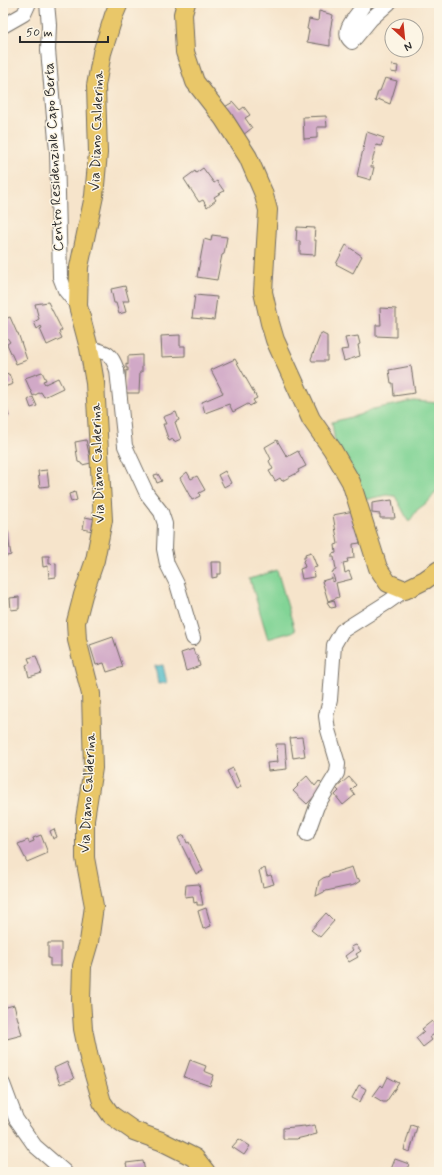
<svg xmlns="http://www.w3.org/2000/svg" width="442" height="1175" font-family="Mynerve,sans-serif">
  <rect width="100%" height="100%" fill="#fcf5e5"/>
  <filter id="ink" filterUnits="userSpaceOnUse"><feTurbulence type="fractalNoise" baseFrequency=".025" numOctaves="2"/><feDisplacementMap in="SourceGraphic" scale="8" xChannelSelector="R" yChannelSelector="G"/><feConvolveMatrix kernelMatrix="1 2 1 2 8 2 1 2 1" color-interpolation-filters="sRGB"/></filter>
  <filter id="wash" filterUnits="userSpaceOnUse"><feTurbulence type="fractalNoise" baseFrequency=".012" numOctaves="4" result="noise"/><feDisplacementMap in="SourceGraphic" scale="16" xChannelSelector="R" yChannelSelector="G"/><feGaussianBlur stdDeviation="0.9" result="paint"/><feColorMatrix in="noise" values="0 0 0 0 0 0 0 0 0 0 0 0 0 0 0 0 0 1.4 0 .05"/><feComposite in="paint" operator="in"/></filter>
  <g filter="url(#wash)">
    <rect width="100%" height="100%" fill="#f6e4cb"/>
    <!-- green -->
    <g fill="#82d496" stroke="#568060">
      <polygon points="414,401 439,403 439,488 429,501 417,510 409,522 395,496 386,495 364,500 335,444 332,422 359,415 373,409"/>
      <polygon points="277,570 295,631 268,639 250,579"/>
    </g>
    <!-- water -->
    <polygon fill="#4dbac7" stroke="#3c7279" points="163,665 167,683 158,684 155,666"/>
    <g id="blocks">
      <!-- building -->
      <g fill="#d1a9c7">
        <polygon points="319,11 333,15 330,31 330,46 307,42 309,30 307,29 309,19 318,21"/>
        <polygon points="392,65 398,66 397,73 391,72"/>
        <polygon points="385,78 397,81 390,104 378,99 377,102 375,101 378,91 380,91"/>
        <polygon points="233,102 240,110 244,107 250,115 245,118 252,128 243,135 223,108"/>
        <polygon points="326,116 327,127 317,127 317,138 304,139 303,117"/>
        <polygon points="367,132 384,138 381,146 376,145 371,167 374,167 371,180 357,176"/>
        <polygon points="203,168 214,183 217,181 224,191 214,197 216,200 207,207 203,200 199,202 184,179 195,171 196,173"/>
        <polygon points="297,227 315,228 314,240 316,240 315,255 300,254 300,241 296,241"/>
        <polygon points="212,235 227,237 224,254 222,255 217,280 197,277 204,239 211,241"/>
        <polygon points="346,245 362,256 353,273 336,264"/>
        <polygon points="125,286 129,301 123,301 126,312 119,314 116,303 114,303 111,289"/>
        <polygon points="195,295 217,297 214,320 192,318"/>
        <polygon points="48,302 62,330 59,332 62,338 47,345 40,329 42,328 41,326 37,329 34,322 39,319 35,304"/>
        <polygon points="380,308 396,309 396,337 376,336 376,325 381,325"/>
        <polygon points="10,317 17,333 18,333 27,360 16,364 7,344 10,342 6,336 3,337 3,320"/>
        <polygon points="321,333 327,336 327,361 312,361 311,359"/>
        <polygon points="180,335 180,346 185,346 185,356 162,357 161,336"/>
        <polygon points="358,336 360,344 358,345 360,356 344,361 341,350 348,349 345,338"/>
        <polygon points="142,355 142,372 140,372 139,393 125,393 126,370 128,371 128,368 126,368 126,364 128,365 128,356"/>
        <polygon points="235,359 257,398 253,400 255,403 250,406 248,404 233,412 229,404 205,413 202,402 223,393 211,370"/>
        <polygon points="411,366 415,393 394,396 393,383 391,383 389,370"/>
        <polygon points="42,372 46,380 43,381 45,384 58,378 63,388 44,397 41,392 33,396 25,378"/>
        <polygon points="9,374 13,384 4,387 3,376"/>
        <polygon points="33,397 37,406 31,408 28,400"/>
        <polygon points="6,407 9,416 3,418 3,409"/>
        <polygon points="176,412 179,420 175,422 181,439 174,442 173,439 169,441 163,424 166,424 163,417"/>
        <polygon points="86,440 91,463 82,465 81,463 78,462 75,442"/>
        <polygon points="277,440 287,457 298,451 306,466 298,470 299,472 282,481 280,478 275,481 269,471 273,469 269,461 271,459 265,447"/>
        <polygon points="47,470 49,486 40,487 38,471"/>
        <polygon points="225,471 231,483 224,487 218,475"/>
        <polygon points="187,472 191,479 197,476 205,490 199,493 200,496 192,500 180,478"/>
        <polygon points="158,474 162,481 157,483 154,475"/>
        <polygon points="75,492 77,500 71,502 69,494"/>
        <polygon points="392,500 395,518 380,518 380,514 372,513 372,503"/>
        <polygon points="354,511 360,543 353,544 354,558 347,559 348,562 343,563 345,573 349,571 352,579 336,583 339,597 328,601 322,581 332,578 332,582 335,581 332,572 336,570 334,557 332,557 332,554 336,553 335,545 338,544 333,515"/>
        <polygon points="85,517 95,519 93,531 83,529"/>
        <polygon points="5,531 8,531 9,543 11,555 3,557 3,537"/>
        <polygon points="311,552 317,567 313,568 314,577 302,579 300,569 305,567 303,561 304,560 304,557 306,557 305,554"/>
        <polygon points="42,556 49,556 49,564 56,563 56,577 49,578 48,566 43,567"/>
        <polygon points="211,562 221,562 221,574 217,574 217,577 212,578"/>
        <polygon points="19,597 19,609 11,610 10,598"/>
        <polygon points="334,600 336,607 331,608 327,602"/>
        <polygon points="113,637 123,667 107,672 104,663 96,665 90,645"/>
        <polygon points="193,649 195,655 197,655 200,666 186,671 181,653"/>
        <polygon points="36,656 42,673 29,677 26,665 30,663 28,658"/>
        <polygon points="302,737 305,756 293,758 290,738"/>
        <polygon points="276,744 285,744 287,769 268,771 267,763 278,762"/>
        <polygon points="233,768 241,787 236,789 227,771"/>
        <polygon points="307,776 315,786 319,781 324,786 307,804 293,791 298,786 297,785"/>
        <polygon points="349,777 356,785 351,790 355,795 343,805 335,795 339,791 336,788"/>
        <polygon points="54,829 57,837 53,839 50,831"/>
        <polygon points="41,835 48,853 27,862 18,844 28,840 29,843 34,841 33,838"/>
        <polygon points="184,835 187,843 189,842 203,871 196,874 178,838"/>
        <polygon points="352,867 356,879 358,878 360,881 354,885 326,891 316,896 319,881 323,878 329,876 329,874"/>
        <polygon points="265,868 267,876 271,875 274,884 263,887 259,871"/>
        <polygon points="199,884 203,905 197,905 197,902 194,903 193,896 185,897 186,885"/>
        <polygon points="206,908 211,926 203,929 198,911"/>
        <polygon points="326,913 334,921 320,937 311,930"/>
        <polygon points="48,943 61,943 61,966 50,966 50,958 48,958"/>
        <polygon points="356,945 361,951 356,954 358,957 349,962 345,956 353,950 351,947"/>
        <polygon points="14,1005 22,1035 3,1040 3,1008"/>
        <polygon points="432,1021 439,1031 430,1037 432,1040 423,1047 416,1038 424,1031 422,1029"/>
        <polygon points="190,1060 206,1066 204,1071 214,1075 210,1086 184,1077"/>
        <polygon points="67,1062 74,1079 60,1084 54,1068"/>
        <polygon points="388,1077 399,1083 386,1102 383,1102 373,1096 381,1085 383,1087"/>
        <polygon points="359,1085 366,1089 360,1102 352,1098"/>
        <polygon points="315,1125 317,1134 296,1139 283,1139 283,1128 305,1126 305,1127"/>
        <polygon points="411,1125 417,1127 410,1152 404,1150"/>
        <polygon points="239,1139 250,1146 244,1155 232,1147"/>
        <polygon points="395,1159 409,1164 406,1172 390,1172"/>
        <polygon points="143,1161 145,1172 128,1172 126,1163"/>
      </g>
    </g>
  </g>
  <g filter="url(#ink)">
    <use href="#blocks" fill-opacity="0" stroke="#726c63" stroke-width="1"/>
    <g fill="none" stroke-linecap="round" stroke-linejoin="round">
      <defs>
        <g id="minor">
          <polyline points="47,3 49,25 48,50 57,151 60,277 65,290 78,306"/>
          <path d="M365 3C359 14 338 31 352 42L371 19 389 3"/>
          <polyline points="3,26 24,14 29,3"/>
          <path d="M89 348C106 352 111 352 117 370L125 446 147 494 161 512 165 524 164 549 167 564 177 584 193 638"/>
          <polyline points="307,834 317,806 337,773 338,764 328,730 326,716 330,700 334,645 342,631 388,602 405,590"/>
          <polyline points="3,1084 16,1119 35,1146 65,1172"/>
        </g>
        <g id="major">
          <polyline points="119,3 114,15 102,53 96,86 98,153 94,196 79,267 78,306 89,348 95,383 103,520 95,560 83,595 76,622 77,640 91,694 93,768 85,819 85,858 94,906 89,942 82,966 81,1000 83,1029 89,1058 102,1102 111,1115 134,1131 161,1141 195,1158 206,1172"/>
          <polyline points="186,3 183,14 185,52 195,82 223,118 248,157 263,192 268,210 263,292 270,323 275,340 311,419 332,449 351,482 378,568 388,583 405,590 425,580 439,570"/>
        </g>
      </defs>
      <!-- minor casing -->
      <use href="#minor" stroke="#726c63" stroke-width="16"/>
      <!-- major casing -->
      <use href="#major" stroke="#726c63" stroke-width="20"/>
      <!-- minor -->
      <use href="#minor" stroke="#fff" stroke-width="14"/>
      <!-- major -->
      <use href="#major" stroke="#e9c769" stroke-width="18"/>
    </g>
  </g>
  <g text-anchor="middle" dominant-baseline="central" stroke-width="3" stroke-linejoin="round" paint-order="stroke">
    <!-- street labels -->
    <g font-size="14" fill="#2b2b2b" stroke="#fcf5e5">
      <text transform="translate(97 131) rotate(-88)">Via Diano Calderina</text>
      <text transform="translate(54 157) rotate(-93)">Centro Residenziale Capo Berta</text>
      <text transform="translate(98 463) rotate(-92)">Via Diano Calderina</text>
      <text transform="translate(88 793) rotate(-87)">Via Diano Calderina</text>
    </g>
  </g>
  <!-- margin -->
  <rect width="442" height="1175" fill="none" stroke="#fcf5e5" stroke-width="16"/>
  <!-- north arrow -->
  <g transform="translate(404 38) rotate(153)"><circle r="19" fill="#fcf5e5" stroke="#a8a49b"/>
  <path d="M0-3L7 15L0 10L-7 15Z" fill="#c8321e"/>
  <text y="-6" font-size="11" font-weight="bold" text-anchor="middle" fill="#2b2b2b">N</text>
  </g>
  <!-- scale -->
  <path d="M20 36v6h88v-6" fill="none" stroke="#2b2b2b" stroke-width="2"/>
  <text x="26" y="36" font-size="12" fill="#2b2b2b" stroke="#fcf5e5" stroke-width="3" paint-order="stroke">50 m</text>
</svg>
